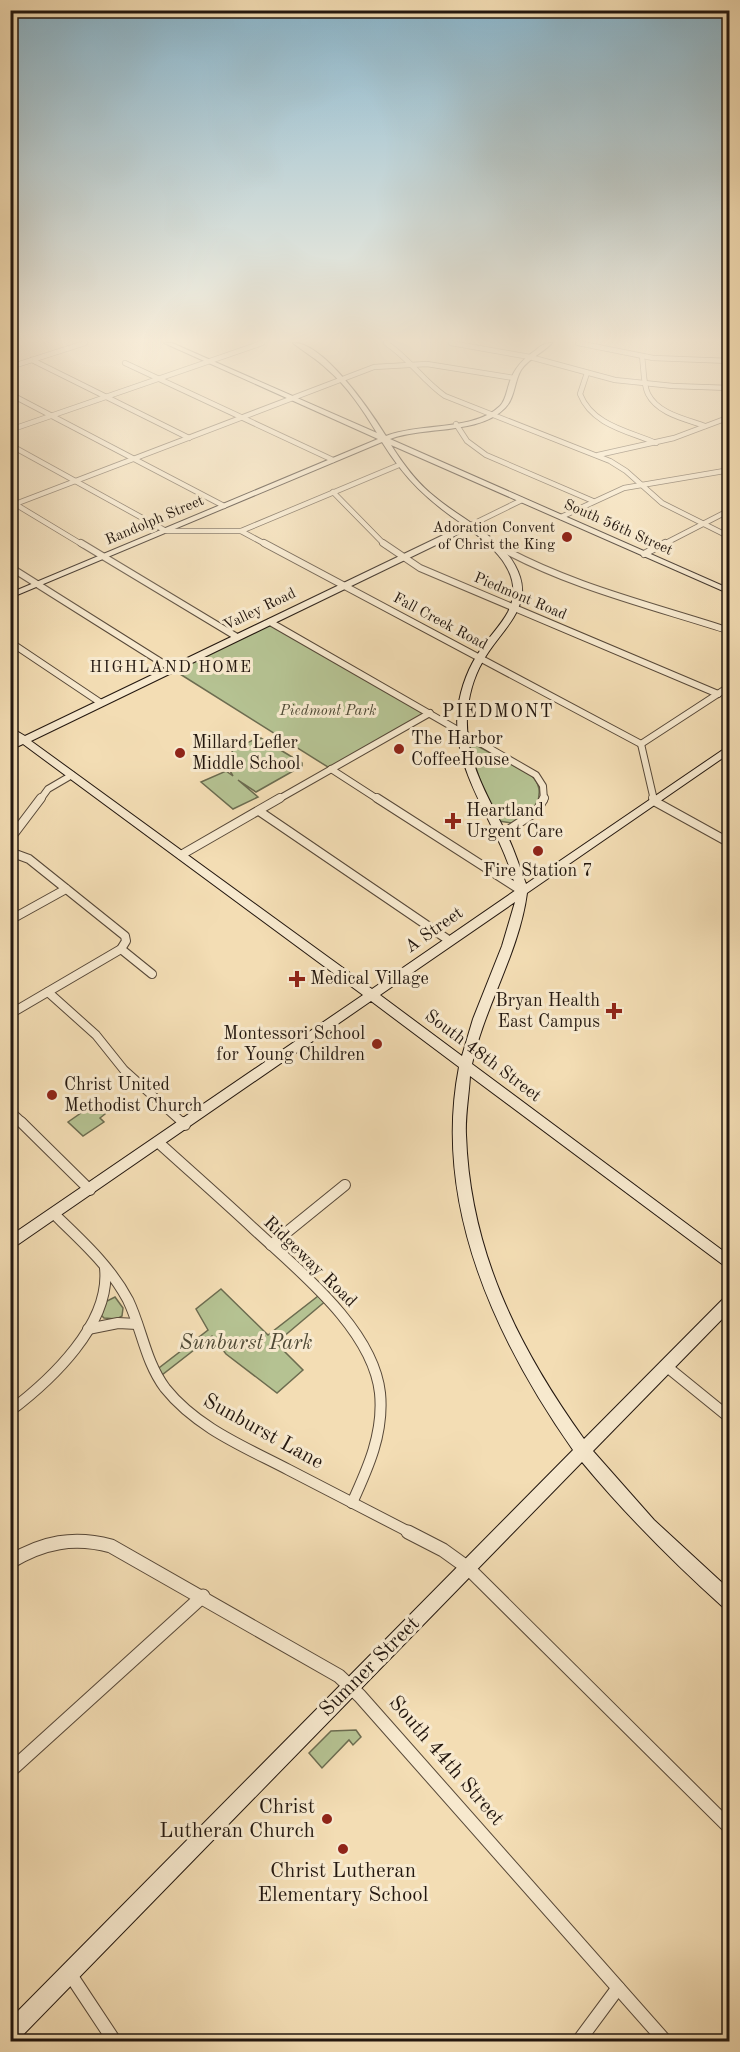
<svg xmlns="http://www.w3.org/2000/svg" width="740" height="2052" font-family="'Old Standard TT',serif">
  <rect width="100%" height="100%" fill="#f3ddb4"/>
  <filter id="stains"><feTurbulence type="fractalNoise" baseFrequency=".00333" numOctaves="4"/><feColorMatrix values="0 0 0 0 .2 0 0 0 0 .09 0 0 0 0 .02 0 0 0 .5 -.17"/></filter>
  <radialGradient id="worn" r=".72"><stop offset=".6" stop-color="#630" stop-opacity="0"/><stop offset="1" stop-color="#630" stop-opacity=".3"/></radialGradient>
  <!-- green -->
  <g fill="#b5c292" stroke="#6c6c50" stroke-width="1.5">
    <polygon points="270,622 430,713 331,769 172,669"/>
    <polygon points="259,737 302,763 302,766 256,792 238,780 258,797 233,809 201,782 226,771 233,776 226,764 233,750"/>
    <path d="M474 744 531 775C540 784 541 792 537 804L512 823 499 821 482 786 469 747Z"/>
    <polygon points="94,1104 105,1114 100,1118 104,1122 83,1136 68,1122"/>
    <polygon points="221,1289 268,1335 322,1293 328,1299 276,1343 303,1370 277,1393 226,1354 212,1336 158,1378 155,1371 208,1330 196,1309"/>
    <polygon points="115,1297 123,1308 122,1316 117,1319 104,1318 101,1315 105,1302"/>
    <polygon points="356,1730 361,1737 353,1745 349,1740 322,1768 309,1753 331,1731"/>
  </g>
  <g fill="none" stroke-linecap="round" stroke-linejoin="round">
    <defs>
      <g id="street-far4">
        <path d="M386 343C409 358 423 381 445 396L610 461 626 471 662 503 730 537"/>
        <polyline points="451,343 530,357 615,380 673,386 730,388"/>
        <polyline points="578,343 653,358 730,361"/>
        <path d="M642 357C644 369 643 384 648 394 658 414 686 419 705 426"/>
        <polyline points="32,360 189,438"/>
        <polyline points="125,363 333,460"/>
        <polyline points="10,367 85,343"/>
        <path d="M587 373 580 394C592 425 628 431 656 443"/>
        <polyline points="10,394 224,506"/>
        <polyline points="456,424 467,441 486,455 593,501"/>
        <polyline points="10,430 262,343"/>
        <polyline points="10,445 166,531 241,531 267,545"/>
        <polyline points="598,455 674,438 730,417"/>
        <polyline points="333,492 385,545"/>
        <polyline points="15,504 83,545"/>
        <polyline points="10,506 374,367 427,364 514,378"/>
        <polyline points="561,517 624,488 730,470"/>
        <polyline points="469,526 522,500"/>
        <polyline points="241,531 399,465"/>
        <polyline points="662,545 730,510"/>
      </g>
      <g id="street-far3">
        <polyline points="81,543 237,637"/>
        <polyline points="264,543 641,744"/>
        <polyline points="383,543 420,568 718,694"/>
        <path d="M494 544C568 586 650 605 730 631"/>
        <polyline points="644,554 665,543"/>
        <polyline points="10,567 172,669"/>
        <polyline points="270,622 536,775 543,786 544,800"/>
        <polyline points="10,642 101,703"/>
        <polyline points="641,744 654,800"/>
        <polyline points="641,744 730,686"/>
        <polyline points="331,769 379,800"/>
        <polyline points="40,800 48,789 72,775"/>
        <polyline points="277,800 430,713"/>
      </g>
      <g id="street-far2">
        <polyline points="377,798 522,891"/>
        <polyline points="653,798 654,801 730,843"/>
        <polyline points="259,811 450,941"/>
        <polyline points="501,835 537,811 544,798"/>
        <polyline points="10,839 41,798"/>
        <polyline points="10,852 29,859 125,936 126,941 121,949 10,1014"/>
        <polyline points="181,855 280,798"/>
        <polyline points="10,920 66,889"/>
        <polyline points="121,949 152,974"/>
        <polyline points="48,992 96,1035 124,1070 183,1123"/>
        <polyline points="10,1111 23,1123"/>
      </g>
      <g id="street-far1">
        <polyline points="21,1122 90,1190"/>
        <polyline points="182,1122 185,1125"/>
        <path d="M159 1143C191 1172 223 1200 254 1229 299 1271 373 1329 380 1393 384 1433 368 1468 352 1503"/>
        <path d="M54 1214C81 1240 110 1266 128 1300 142 1329 145 1361 165 1388 197 1428 245 1447 289 1470 330 1491 370 1512 411 1533"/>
        <polyline points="271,1245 345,1185"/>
        <polyline points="88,1329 118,1323 137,1324"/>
        <polyline points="666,1366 730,1418"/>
        <path d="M10 1411C51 1380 111 1324 105 1268"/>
      </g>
      <g id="street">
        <polyline points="408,1532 443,1550 468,1568 730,1828"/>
        <path d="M10 1562C43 1542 74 1536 111 1546L339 1676 360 1696 666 2042"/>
        <polyline points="10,1771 203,1596"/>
        <polyline points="70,1974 115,2042"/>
        <polyline points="578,2042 618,1988"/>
      </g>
      <path id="secondary" d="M164 343H172L377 433C363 410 348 387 327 369 317 359 304 352 293 343 323 341 371 412 386 436 418 423 475 431 500 406 506 400 507 389 510 381 515 367 524 358 536 350 541 345 545 343 552 343 543 353 529 358 521 370 514 382 515 398 505 408 479 435 424 426 390 439L730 589V594L391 445C403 464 417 483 435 497 463 521 508 539 520 577 531 611 497 634 483 661 473 678 468 698 467 717 465 762 489 798 508 837 515 852 520 868 526 884L730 745V753L527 893C519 953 485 1005 472 1064L730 1256V1270L470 1076C469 1095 465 1116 466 1135 470 1251 518 1347 584 1439L725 1297 730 1295V1311L593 1451 654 1520 730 1590V1610L724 1608C673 1562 626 1515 582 1462L17 2041 10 2042V2019L573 1450C496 1340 432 1205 459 1067L371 1001 10 1250V1236L363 995 23 744 10 750V743L17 740 10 735V727L25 736 464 525C428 501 405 479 382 442L10 598V593L378 439ZM469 529C495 548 526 576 508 612 501 625 490 636 481 649 469 666 461 687 458 708 450 776 503 827 516 890L372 989 31 741ZM515 902 502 946 473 1019 462 1056 380 995Z"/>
    </defs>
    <!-- street-far4 casing -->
    <use href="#street-far4" stroke="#574838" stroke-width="6"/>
    <!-- street-far3 casing -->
    <use href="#street-far3" stroke="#574838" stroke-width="8"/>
    <!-- street-far2 casing -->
    <use href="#street-far2" stroke="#574838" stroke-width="10"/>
    <!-- street-far1 casing -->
    <use href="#street-far1" stroke="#574838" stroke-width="12"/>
    <!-- street casing -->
    <use href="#street" stroke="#574838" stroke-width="15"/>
    <!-- secondary casing -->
    <use href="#secondary" stroke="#23170f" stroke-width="2"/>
    <!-- street-far4 -->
    <use href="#street-far4" stroke="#f7e9ce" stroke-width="4.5"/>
    <!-- street-far3 -->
    <use href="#street-far3" stroke="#f7e9ce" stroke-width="6"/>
    <!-- street-far2 -->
    <use href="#street-far2" stroke="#f7e9ce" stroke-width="8"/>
    <!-- street-far1 -->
    <use href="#street-far1" stroke="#f7e9ce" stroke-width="10"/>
    <!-- street -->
    <use href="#street" stroke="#f7e9ce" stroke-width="13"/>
    <!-- secondary -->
    <use href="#secondary" fill="#f7e9ce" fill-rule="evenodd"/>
  </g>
  <!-- sky -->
  <linearGradient id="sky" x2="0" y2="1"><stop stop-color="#89b7cf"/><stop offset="0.54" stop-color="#faf0dd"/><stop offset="1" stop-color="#faf0dd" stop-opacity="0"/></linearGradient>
  <rect width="740" height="630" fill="url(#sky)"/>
  <!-- markers -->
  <g fill="#8f2418" stroke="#f7e9ce" stroke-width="2">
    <circle cx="567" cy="537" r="6"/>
    <circle cx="399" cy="749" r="6"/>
    <circle cx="180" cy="753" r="6"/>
    <path d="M450 812h6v6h6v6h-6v6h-6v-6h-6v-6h6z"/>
    <circle cx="538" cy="851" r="6"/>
    <path d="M294 970h6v6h6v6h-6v6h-6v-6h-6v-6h6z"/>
    <path d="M611 1002h6v6h6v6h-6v6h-6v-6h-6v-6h6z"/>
    <circle cx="377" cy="1044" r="6"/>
    <circle cx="52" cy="1095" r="6"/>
    <circle cx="327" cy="1819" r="6"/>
    <circle cx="343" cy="1849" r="6"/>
  </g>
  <g text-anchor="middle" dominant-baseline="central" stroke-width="6" stroke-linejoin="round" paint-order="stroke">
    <!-- far-street labels -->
    <g font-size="15" fill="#23170f" stroke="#f7e9ce">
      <text transform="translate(155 521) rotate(-23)">Randolph Street</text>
      <text transform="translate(618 528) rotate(24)">South 56th Street</text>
      <text transform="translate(520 597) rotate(23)">Piedmont Road</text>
      <text transform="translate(260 610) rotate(-26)">Valley Road</text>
      <text transform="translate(440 622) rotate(28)">Fall Creek Road</text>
    </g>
    <!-- far-poi labels -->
    <g font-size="15" fill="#23170f" stroke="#f7e9ce" text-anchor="end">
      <text x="555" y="528">Adoration Convent<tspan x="555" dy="17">of Christ the King</tspan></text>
    </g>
    <!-- far-park labels -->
    <g font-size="15" font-style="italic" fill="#4f4a36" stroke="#f7e9ce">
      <text x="328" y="711">Piedmont Park</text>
    </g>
    <!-- far-neighbourhood labels -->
    <g font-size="16" letter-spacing="1.5" fill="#23170f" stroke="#f7e9ce">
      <text x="171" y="668">HIGHLAND HOME</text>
    </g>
    <!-- far-quarter labels -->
    <g font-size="18" letter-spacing="1.5" fill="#23170f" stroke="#f7e9ce">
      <text x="498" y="712">PIEDMONT</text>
    </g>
    <!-- poi labels -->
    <g font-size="18" fill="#23170f" stroke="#f7e9ce" text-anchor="start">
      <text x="411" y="739">The Harbor<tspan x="411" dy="21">CoffeeHouse</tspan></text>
      <text x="192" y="743">Millard Lefler<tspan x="192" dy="21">Middle School</tspan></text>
      <text x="466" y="811">Heartland<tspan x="466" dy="21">Urgent Care</tspan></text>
      <text x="538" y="871" text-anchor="middle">Fire Station 7</text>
      <text x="310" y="979">Medical Village</text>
      <text x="600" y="1001" text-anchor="end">Bryan Health<tspan x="600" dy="21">East Campus</tspan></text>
      <text x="365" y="1034" text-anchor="end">Montessori School<tspan x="365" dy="21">for Young Children</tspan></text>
      <text x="64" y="1085">Christ United<tspan x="64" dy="21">Methodist Church</tspan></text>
    </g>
    <!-- street labels -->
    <g font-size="18" fill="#23170f" stroke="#f7e9ce">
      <text transform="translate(434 930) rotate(-35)">A Street</text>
      <text transform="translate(483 1056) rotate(37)">South 48th Street</text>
      <text transform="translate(310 1262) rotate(44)">Ridgeway Road</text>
    </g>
    <!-- near-park labels -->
    <g font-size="21" font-style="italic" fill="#4f4a36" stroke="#f7e9ce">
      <text x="246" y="1343">Sunburst Park</text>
    </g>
    <!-- near-street labels -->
    <g font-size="21" fill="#23170f" stroke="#f7e9ce">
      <text transform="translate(263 1432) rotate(29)">Sunburst Lane</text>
      <text transform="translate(370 1667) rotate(-45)">Sumner Street</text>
      <text transform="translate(446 1761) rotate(49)">South 44th Street</text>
    </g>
    <!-- near-poi labels -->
    <g font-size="21" fill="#23170f" stroke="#f7e9ce" text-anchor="end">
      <text x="315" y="1807">Christ<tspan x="315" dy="24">Lutheran Church</tspan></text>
      <text x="343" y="1871" text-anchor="middle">Christ Lutheran<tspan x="343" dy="24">Elementary School</tspan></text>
    </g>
  </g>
  <!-- margin -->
  <rect width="740" height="2052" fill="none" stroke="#f3ddb4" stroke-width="36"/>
  <rect x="12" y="12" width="716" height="2028" fill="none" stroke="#23170f" stroke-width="3"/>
  <rect x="18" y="18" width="704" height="2016" fill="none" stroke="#23170f" stroke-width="1.5"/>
  <rect width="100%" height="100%" filter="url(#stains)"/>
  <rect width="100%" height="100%" fill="url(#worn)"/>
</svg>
